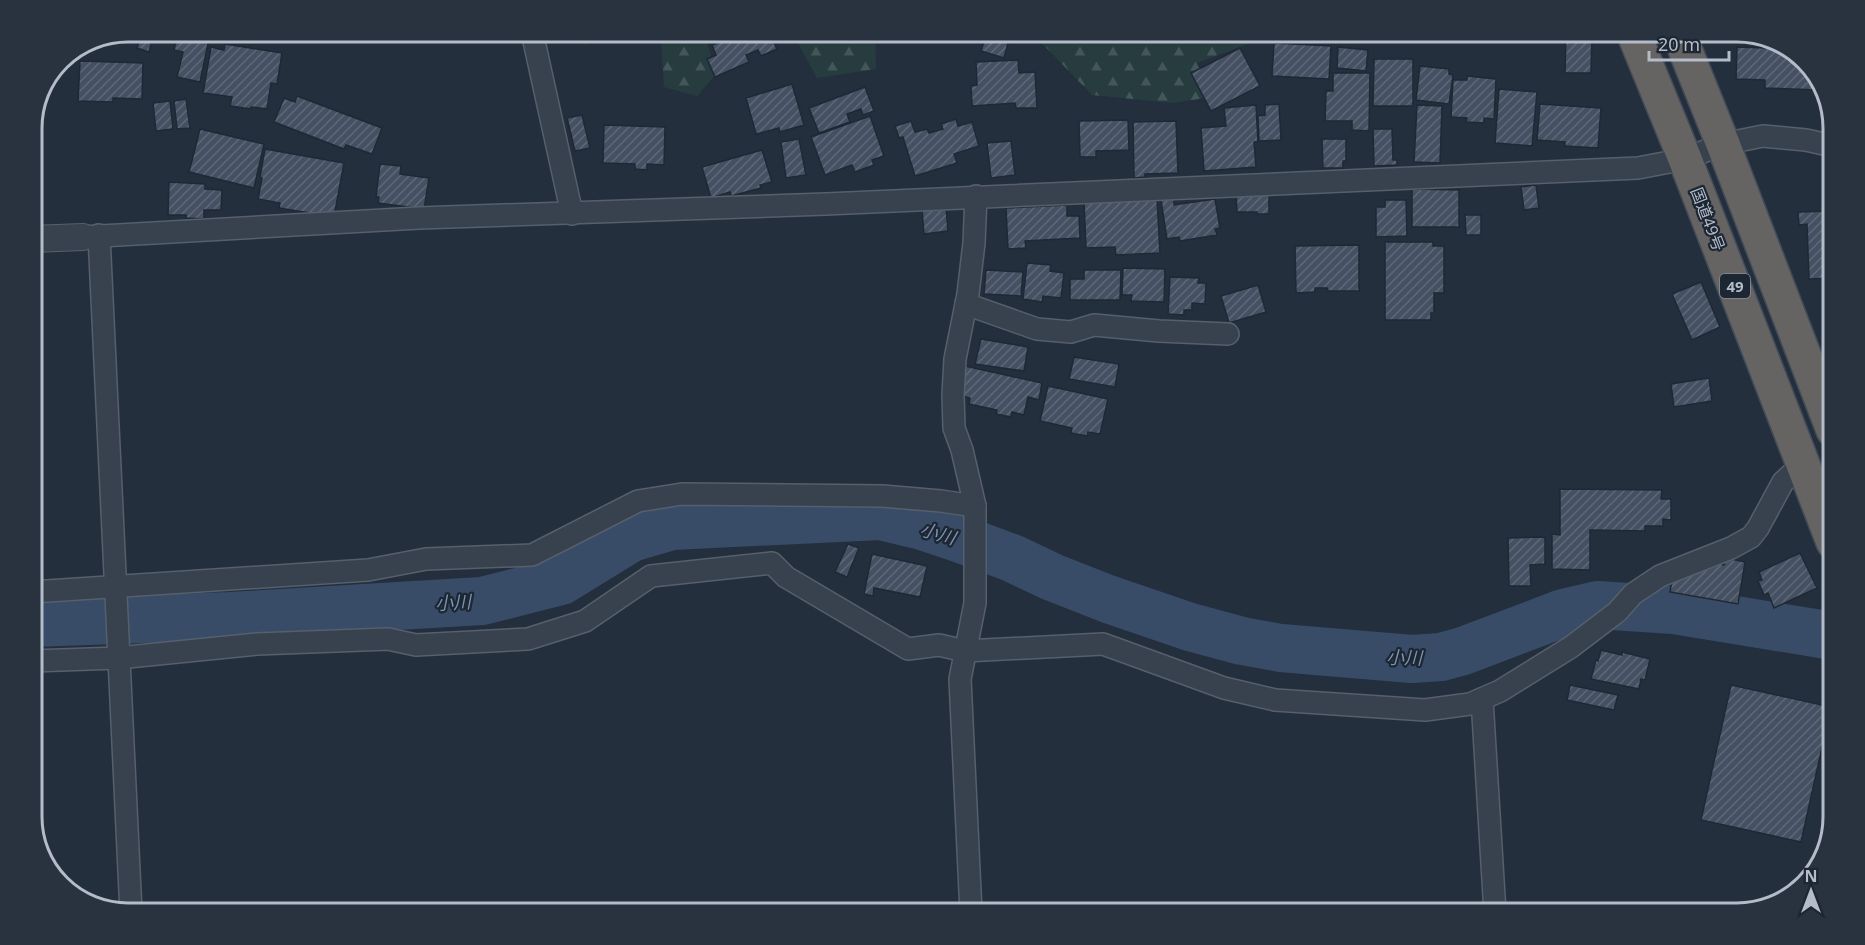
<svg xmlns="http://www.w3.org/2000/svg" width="1865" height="945" font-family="'Noto Sans','Noto Sans JP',sans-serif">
  <defs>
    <pattern id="forest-firs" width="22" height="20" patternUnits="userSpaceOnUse" patternTransform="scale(1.5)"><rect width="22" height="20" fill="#263c3f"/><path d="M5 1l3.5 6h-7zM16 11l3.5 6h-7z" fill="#435659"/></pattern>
    <pattern id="building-hatch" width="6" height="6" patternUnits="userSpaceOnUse" patternTransform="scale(1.5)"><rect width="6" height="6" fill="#455162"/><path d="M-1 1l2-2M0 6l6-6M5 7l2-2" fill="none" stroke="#5d6877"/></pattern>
  </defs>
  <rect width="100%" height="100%" fill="#242f3e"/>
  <!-- forest -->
  <g fill="url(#forest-firs)">
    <polygon points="574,32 612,32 584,45"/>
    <polygon points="644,32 721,32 705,37 717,73 697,96 664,87 661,39"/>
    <polygon points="792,32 875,32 876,69 817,78"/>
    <polygon points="1031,32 1318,32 1315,35 1256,41 1197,63 1211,97 1173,103 1092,95"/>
  </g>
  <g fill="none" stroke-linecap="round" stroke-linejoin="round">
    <!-- river -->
    <polyline stroke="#394c67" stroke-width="48" points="32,623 230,616 482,601 561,581 631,538 672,526 880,516 922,526 958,538 1012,558 1052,577 1108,599 1190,627 1242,641 1281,648 1412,659 1441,657 1463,651 1563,613 1597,605 1674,610 1833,636"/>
  </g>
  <!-- building -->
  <g fill="url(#building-hatch)" stroke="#1f2835" stroke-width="1.5">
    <polygon points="142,32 154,33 149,52 137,48"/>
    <polygon points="178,32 200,32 210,34 200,82 177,77 183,52 174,50"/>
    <polygon points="721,32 769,32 777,49 761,56 758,50 746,55 749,62 715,77 707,59 716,55 712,45 725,40"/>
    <polygon points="1566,32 1592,32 1591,73 1565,73"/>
    <polygon points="986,35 1008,43 1004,58 981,51"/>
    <polygon points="1765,42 1777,42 1777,45 1784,46 1817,74 1820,83 1820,90 1765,88 1765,80 1736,79 1737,47 1765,48"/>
    <polygon points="1274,43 1331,46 1329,79 1272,76"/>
    <polygon points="225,44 282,53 277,84 271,83 267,109 251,107 251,109 230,106 232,97 203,93 211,47 224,50"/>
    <polygon points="1338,47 1368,50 1366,71 1337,68"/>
    <polygon points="1240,48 1260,86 1211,111 1191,73"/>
    <polygon points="1374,59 1413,59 1413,106 1373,106"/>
    <polygon points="1018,60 1019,73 1035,72 1037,108 1016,108 1015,103 972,106 971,86 977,85 976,62"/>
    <polygon points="80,61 143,63 142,99 113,98 113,102 78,101"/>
    <polygon points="1420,66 1449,69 1449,74 1453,75 1449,104 1416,100"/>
    <polygon points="1333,73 1370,73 1369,131 1352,130 1352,121 1325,121 1326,91 1333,91"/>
    <polygon points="1467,76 1496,79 1494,119 1484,118 1484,123 1466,122 1467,118 1451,117 1453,80 1467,80"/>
    <polygon points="792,84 804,125 780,132 779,128 756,134 746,98"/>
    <polygon points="865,87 874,111 863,115 861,109 847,114 850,122 819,133 809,108"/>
    <polygon points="1499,89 1537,92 1532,146 1495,143"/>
    <polygon points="297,96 382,128 372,154 346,145 344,149 274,122 284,98 295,102"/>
    <polygon points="186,99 190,128 177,129 174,101"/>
    <polygon points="170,101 173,129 156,131 153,103"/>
    <polygon points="1279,104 1281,140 1259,141 1258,116 1265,115 1265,105"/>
    <polygon points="1540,104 1601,108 1598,148 1565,146 1565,142 1537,140"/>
    <polygon points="1256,105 1258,142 1254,142 1256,167 1204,171 1201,128 1226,126 1224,108"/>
    <polygon points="1417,105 1442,106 1440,163 1414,162"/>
    <polygon points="582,115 590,148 575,151 567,118"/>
    <polygon points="870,116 884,156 872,160 874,165 855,172 852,165 825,175 811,137"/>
    <polygon points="956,119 958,126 972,122 979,146 954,154 957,163 915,176 903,137 899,138 895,126 911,121 915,132 927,129 929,133 943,129 941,124"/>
    <polygon points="1128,120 1129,150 1096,151 1096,157 1080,157 1079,121"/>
    <polygon points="1176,121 1178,173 1145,174 1145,177 1134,178 1133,122"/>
    <polygon points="604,125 665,127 664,165 647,164 647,170 635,169 635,164 603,163"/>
    <polygon points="200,129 264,144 254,188 189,172"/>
    <polygon points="1373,129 1392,129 1393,160 1397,160 1397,165 1374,166"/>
    <polygon points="799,139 806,175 786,178 781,142"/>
    <polygon points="1322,139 1346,139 1346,161 1343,161 1343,168 1323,168"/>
    <polygon points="1011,141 1015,175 991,178 987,143"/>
    <polygon points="265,149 344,163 334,217 279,208 280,203 258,199 262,178 260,177"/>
    <polygon points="762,150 772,182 760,185 761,188 731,196 730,192 711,198 702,167"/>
    <polygon points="380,164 401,166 400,174 429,178 424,209 378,203 379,197 376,197"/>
    <polygon points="169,182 205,184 205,189 222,190 221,210 204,210 204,219 186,218 186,215 168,215"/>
    <polygon points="1536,185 1539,208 1524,210 1521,187"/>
    <polygon points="1412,189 1459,190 1459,227 1412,227"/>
    <polygon points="1236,194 1269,194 1269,214 1257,214 1257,212 1237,212"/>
    <polygon points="1157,199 1160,253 1116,255 1115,247 1086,248 1084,202"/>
    <polygon points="1174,199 1174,205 1215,199 1220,228 1215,229 1217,235 1180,241 1179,237 1167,239 1161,200"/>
    <polygon points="1385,200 1406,200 1407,236 1376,237 1376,207 1385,207"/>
    <polygon points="1067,205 1067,216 1079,216 1080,238 1025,241 1026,248 1008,249 1006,208"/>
    <polygon points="946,207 948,231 924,234 922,210"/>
    <polygon points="1833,211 1833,278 1809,279 1807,224 1799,225 1798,212"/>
    <polygon points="1465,215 1481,215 1481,235 1466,235"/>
    <polygon points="1385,242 1433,242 1433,246 1444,246 1444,293 1434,293 1434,313 1431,313 1431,320 1385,320"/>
    <polygon points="1359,245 1359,291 1328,291 1327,288 1315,288 1315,292 1296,293 1295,246"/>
    <polygon points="1027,263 1051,265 1050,271 1064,273 1061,298 1043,296 1042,302 1023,299"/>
    <polygon points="1123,268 1165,269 1164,302 1131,301 1132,295 1122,295"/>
    <polygon points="986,270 1023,272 1021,296 984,294"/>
    <polygon points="1084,270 1121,270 1120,300 1070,300 1070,279 1084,279"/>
    <polygon points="1170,277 1199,278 1198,283 1206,283 1205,304 1192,303 1192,310 1184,310 1184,315 1168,314"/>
    <polygon points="1701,282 1720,327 1692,340 1672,294"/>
    <polygon points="1258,285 1266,312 1229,323 1221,296"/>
    <polygon points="981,339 1028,347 1024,371 975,364"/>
    <polygon points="1074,357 1119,364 1115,387 1069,379"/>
    <polygon points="965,366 1042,383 1039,400 1028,397 1024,415 1012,412 1011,417 996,414 997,410 969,404 970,398 958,395"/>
    <polygon points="1709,378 1712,401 1674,407 1671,384"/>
    <polygon points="1048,386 1108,399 1100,434 1088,432 1087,436 1071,433 1072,428 1040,421"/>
    <polygon points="1560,489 1662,490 1661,499 1671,499 1671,520 1663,519 1663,526 1645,526 1645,531 1590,530 1590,570 1552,569 1552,534 1560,535"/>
    <polygon points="1545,537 1545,564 1530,565 1531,586 1509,586 1508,538"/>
    <polygon points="848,544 859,548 847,577 835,572"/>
    <polygon points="1800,553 1817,588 1774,608 1768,593 1764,595 1758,581 1762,580 1759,572"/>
    <polygon points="872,554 927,566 920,597 874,588 873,596 864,594"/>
    <polygon points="1726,558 1745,562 1738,604 1670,592 1672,580 1708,562 1724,565"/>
    <polygon points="1601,650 1622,655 1622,652 1650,659 1645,680 1641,679 1639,689 1591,679 1596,660 1598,661"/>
    <polygon points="1570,685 1618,695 1614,710 1567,700"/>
    <polygon points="1731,685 1831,707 1801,842 1701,820"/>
  </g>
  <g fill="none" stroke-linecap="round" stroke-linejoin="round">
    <defs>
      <g id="minor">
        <polyline points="532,32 572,214"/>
        <polyline points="99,235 131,913"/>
        <polyline points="83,237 419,218 826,204 1638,168 1685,159 1723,144 1763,136 1806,140 1833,146"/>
        <polyline points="966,304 1037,329 1071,332 1094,325 1159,331 1228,334"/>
        <polyline points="32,592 368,570 426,559 532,555 638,501 682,494 882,496 941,501 975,506"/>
        <polyline points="32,661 118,658 257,644 388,639 416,645 528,639 585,621 651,576 772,563 786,577 908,649 939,645 965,651 1103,644 1224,688 1275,700 1425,710 1470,704 1500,691 1571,647 1617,612 1633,594 1660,576 1731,548 1751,537 1758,528 1783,482 1804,463"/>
        <polyline points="1482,699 1495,913"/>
        <polyline points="971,913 960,679 975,603 975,506 962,450 954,428 953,395 955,359 968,294 974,243 976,196"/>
      </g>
      <polyline id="tertiary" points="32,239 83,237"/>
      <g id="trunk">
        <polyline points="1633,32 1685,159 1833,542"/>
        <polyline points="1678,32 1723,144 1833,430"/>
      </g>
    </defs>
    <!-- minor casing -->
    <use href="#minor" stroke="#565f6c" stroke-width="24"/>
    <!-- tertiary casing -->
    <use href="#tertiary" stroke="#565f6c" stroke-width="28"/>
    <!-- trunk casing -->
    <use href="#trunk" stroke="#434c59" stroke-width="36"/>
    <!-- minor -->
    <use href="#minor" stroke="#38414e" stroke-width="21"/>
    <!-- tertiary -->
    <use href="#tertiary" stroke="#38414e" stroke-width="26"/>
    <!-- trunk -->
    <use href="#trunk" stroke="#656462" stroke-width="33"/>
  </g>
  <g text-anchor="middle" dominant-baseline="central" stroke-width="4.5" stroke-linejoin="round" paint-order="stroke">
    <!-- shield labels -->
    <rect fill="#1d2633" stroke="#878f9c" stroke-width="1.5" x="1720" y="274" width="30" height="24" rx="4.5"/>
    <g font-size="15" font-weight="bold" fill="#b4bcc9">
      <text x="1735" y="286">49</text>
    </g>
    <!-- street labels -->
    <g font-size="16" fill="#b4bcc9" stroke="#1d2633">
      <text transform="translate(1708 219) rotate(69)">国道49号</text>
    </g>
    <!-- water labels -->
    <g font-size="18" font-style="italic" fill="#7c92b1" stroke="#1d2633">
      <text transform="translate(938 533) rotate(16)">小川</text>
      <text transform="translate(453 602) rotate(-3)">小川</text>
      <text transform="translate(1404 657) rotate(1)">小川</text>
    </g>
  </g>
  <!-- crop -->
  <path d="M0 0H1865V945H0ZM128 42H1737A86 86 0 0 1 1823 128V817A86 86 0 0 1 1737 903H128A86 86 0 0 1 42 817V128A86 86 0 0 1 128 42Z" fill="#29323f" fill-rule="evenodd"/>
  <path fill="none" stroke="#b4bcc9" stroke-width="3" d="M128 42H1737A86 86 0 0 1 1823 128V817A86 86 0 0 1 1737 903H128A86 86 0 0 1 42 817V128A86 86 0 0 1 128 42Z"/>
  <!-- north arrow -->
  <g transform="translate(1811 891)" stroke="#1d2633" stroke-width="4.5" paint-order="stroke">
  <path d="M0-4.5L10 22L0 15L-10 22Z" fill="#b4bcc9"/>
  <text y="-9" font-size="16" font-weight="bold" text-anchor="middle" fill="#b4bcc9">N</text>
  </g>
  <!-- scale -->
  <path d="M1649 51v9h80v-9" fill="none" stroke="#b4bcc9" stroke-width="3"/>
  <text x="1658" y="51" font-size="18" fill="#b4bcc9" stroke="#1d2633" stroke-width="4.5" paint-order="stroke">20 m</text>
</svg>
